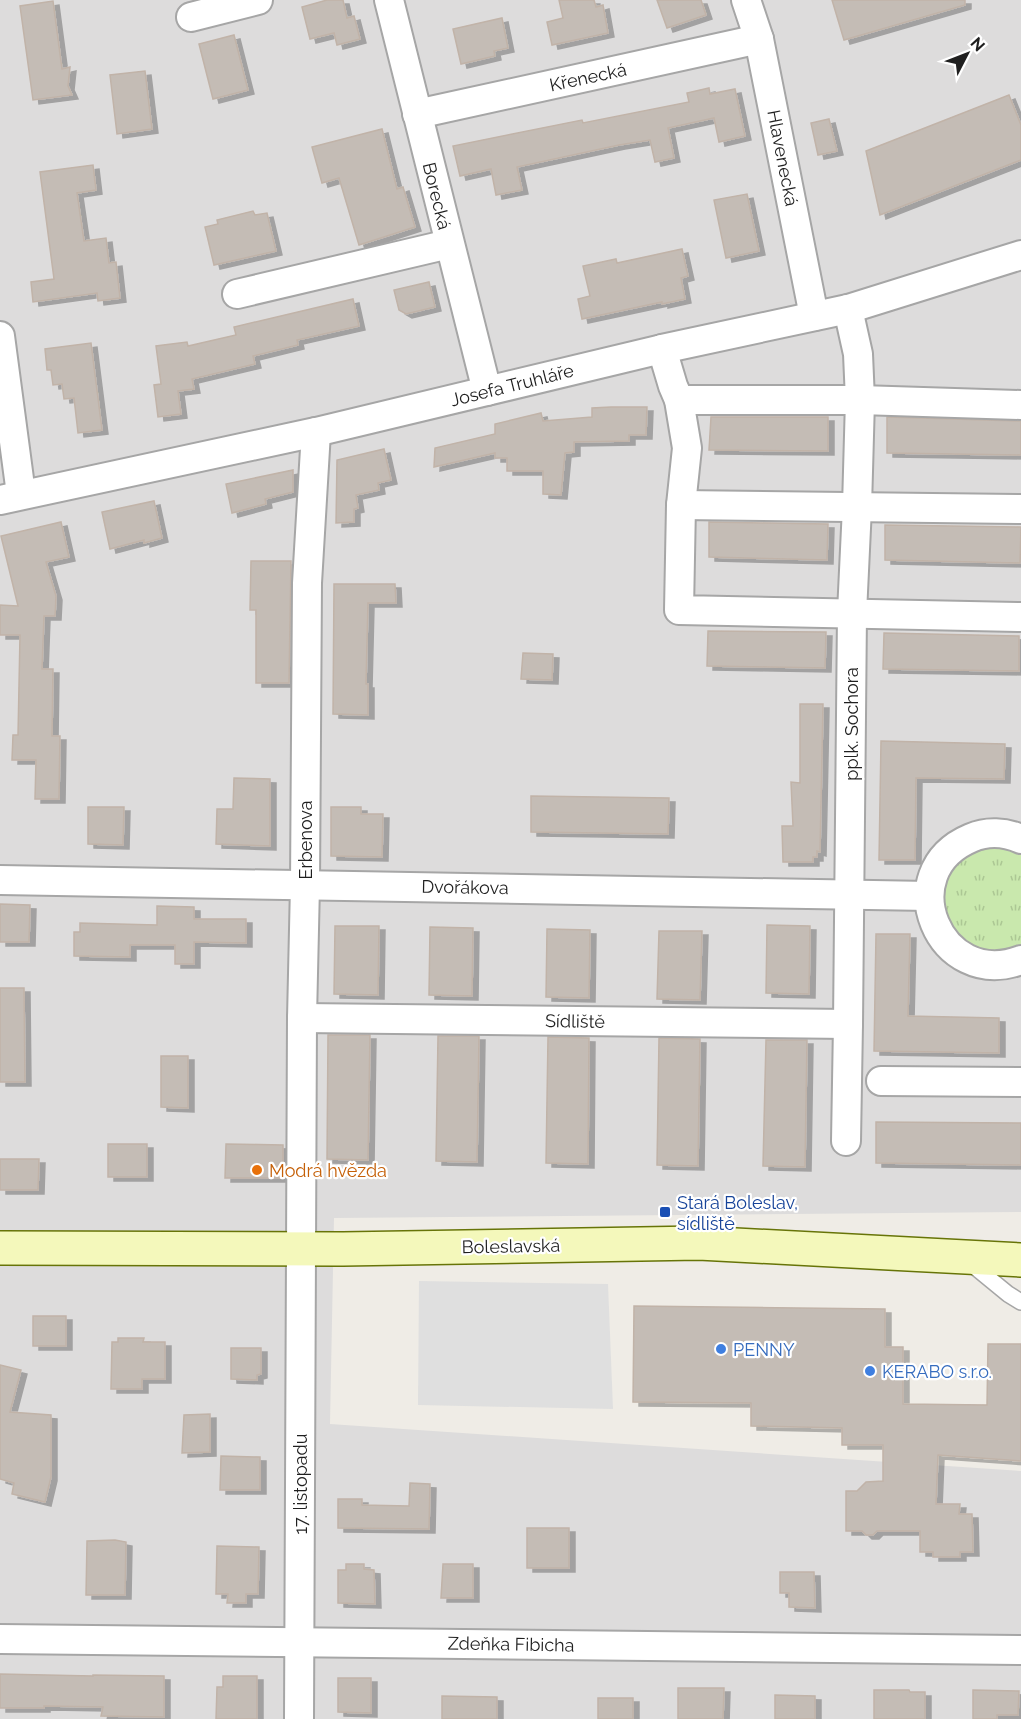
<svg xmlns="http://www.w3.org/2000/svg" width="1021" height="1719" font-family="Raleway,sans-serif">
  <defs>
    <pattern id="grass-tufts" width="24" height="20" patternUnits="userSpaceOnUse" patternTransform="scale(1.5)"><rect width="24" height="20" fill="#c9e8ad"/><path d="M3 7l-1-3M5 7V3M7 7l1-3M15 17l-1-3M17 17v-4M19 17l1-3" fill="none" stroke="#acc794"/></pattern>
    <filter id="shadow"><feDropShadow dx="6" dy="4" stdDeviation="0" flood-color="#0004"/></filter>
  </defs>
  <rect width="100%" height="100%" fill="#efece6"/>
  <!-- residential -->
  <polygon fill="#dddcdc" points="0,0 1021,0 1021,1212 334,1218 330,1424 1021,1471 1021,1719 0,1719"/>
  <!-- grass -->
  <polygon fill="url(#grass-tufts)" points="989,844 1021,851 1021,947 1006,953 974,949 949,928 940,897 951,866"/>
  <!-- parking -->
  <polygon fill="#dfdfdf" points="419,1281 608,1284 613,1409 418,1405"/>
  <!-- building -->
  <g fill="#c4bcb5" stroke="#c1b3a8" stroke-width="1.5" filter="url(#shadow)">
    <polygon points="327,0 343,0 347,18 354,16 360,39 337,45 334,33 310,39 302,7"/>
    <polygon points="559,0 594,0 596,7 603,5 608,33 552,45 547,22 563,18"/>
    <polygon points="657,0 701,0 706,15 667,28"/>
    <polygon points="832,0 965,0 965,5 844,40"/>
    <polygon points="53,1 62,69 70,67 68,86 72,95 33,100 20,6"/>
    <polygon points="502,18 508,48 494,51 495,56 461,64 453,29"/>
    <polygon points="234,35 248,90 213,99 199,44"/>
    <polygon points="145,71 152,129 117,134 110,75"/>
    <polygon points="709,88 710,94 735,89 745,136 719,142 714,118 668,128 674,158 655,162 650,140 619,145 517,167 522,190 496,195 491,169 460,176 453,146 582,120 583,123 689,102 687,93"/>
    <polygon points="1009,95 1021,125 1021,160 880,215 866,151"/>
    <polygon points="829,119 837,151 818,155 811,123"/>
    <polygon points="382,129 397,189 403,187 415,227 359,245 339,178 322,183 312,147"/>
    <polygon points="93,165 96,190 77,193 84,241 106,238 109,263 116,262 120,298 98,301 97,293 33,302 31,282 54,279 40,172"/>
    <polygon points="747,194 759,251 726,258 714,200"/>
    <polygon points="253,211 255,215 267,213 276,251 214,265 205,227 218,224 217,220"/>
    <polygon points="682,249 688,276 681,278 685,299 662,304 662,302 582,319 578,299 590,296 583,266 616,259 617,263"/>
    <polygon points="429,282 435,307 406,314 399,310 394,290"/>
    <polygon points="353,299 359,326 297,340 298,345 253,356 255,364 192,379 194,389 178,391 181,414 158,417 154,385 161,384 156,346 187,342 188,346 236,335 234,327"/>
    <polygon points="91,343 102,430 78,433 74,398 64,399 62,384 53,385 51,370 47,370 45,349"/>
    <polygon points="611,407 647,407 646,435 629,435 629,441 574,442 574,452 565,453 561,495 543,494 543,471 507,471 507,458 495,458 495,453 434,467 435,448 495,434 495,424 541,413 543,421 592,417 592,408"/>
    <polygon points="711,417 828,417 828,451 709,450"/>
    <polygon points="887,417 1021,421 1021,455 887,453"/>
    <polygon points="384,449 391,480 378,483 379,490 356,495 358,508 354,509 354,522 336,523 337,460"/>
    <polygon points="293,470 293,492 265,499 266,504 232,513 226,484"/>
    <polygon points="154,501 162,538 144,543 144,540 110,549 102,512"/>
    <polygon points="61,522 69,557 46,562 56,596 55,616 44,616 42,669 53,669 52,736 60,736 59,799 35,799 36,760 12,760 13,735 18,735 20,635 0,635 0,605 18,606 1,536"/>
    <polygon points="709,522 828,524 827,560 709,557"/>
    <polygon points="885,525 1021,527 1020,563 885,560"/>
    <polygon points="251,561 291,561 289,683 256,683 256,610 250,610"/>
    <polygon points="334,584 395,584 396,603 368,603 366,684 368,684 368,715 333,714"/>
    <polygon points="708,631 826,632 825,668 707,666"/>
    <polygon points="884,633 1019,636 1019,671 883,669"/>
    <polygon points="523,653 553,654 552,680 521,679"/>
    <polygon points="800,704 823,704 820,852 817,851 817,857 813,857 813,862 783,862 782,826 793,826 791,782 800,783"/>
    <polygon points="881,741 1005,744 1004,779 916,778 915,860 879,860"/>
    <polygon points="234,778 270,779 270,846 216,844 217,809 233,809"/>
    <polygon points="531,796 669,798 668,834 531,832"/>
    <polygon points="88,807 124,807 123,845 88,844"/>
    <polygon points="331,807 361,807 361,814 383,814 382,857 331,856"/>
    <polygon points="0,904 30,905 29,942 0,942"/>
    <polygon points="157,906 194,907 194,919 246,919 246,943 194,942 194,964 175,964 175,945 130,945 130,957 74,956 74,932 80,932 80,923 157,925"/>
    <polygon points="767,925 810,926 809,994 766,993"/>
    <polygon points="335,926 379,926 378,995 334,994"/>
    <polygon points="430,927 473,928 472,996 429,995"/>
    <polygon points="547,929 590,930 589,998 546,997"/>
    <polygon points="659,931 702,931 700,1000 657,999"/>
    <polygon points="876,934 910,934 908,1016 999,1018 999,1053 874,1051"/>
    <polygon points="0,988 24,988 25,1082 0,1082"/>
    <polygon points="328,1035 370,1035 368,1160 327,1159"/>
    <polygon points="438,1036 479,1036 477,1162 436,1161"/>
    <polygon points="548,1037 589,1038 588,1164 546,1163"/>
    <polygon points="659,1038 700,1039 698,1166 657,1165"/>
    <polygon points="766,1040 807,1040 805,1167 763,1166"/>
    <polygon points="161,1056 188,1056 188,1108 161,1107"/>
    <polygon points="876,1122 1021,1123 1021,1165 876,1163"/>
    <rect x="108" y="1144" width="39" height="33"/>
    <polygon points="226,1144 283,1145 283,1178 225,1178"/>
    <polygon points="0,1159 39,1159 38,1190 0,1190"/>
    <polygon points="634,1306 885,1309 885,1347 903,1347 903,1404 987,1405 988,1344 1021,1344 1021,1461 938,1455 936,1504 960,1504 959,1514 972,1514 973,1552 960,1552 960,1557 933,1557 933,1552 920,1552 920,1531 877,1531 873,1535 866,1535 862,1531 846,1531 846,1491 857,1491 866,1482 883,1481 883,1445 842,1445 842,1428 751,1426 751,1403 633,1402"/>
    <rect x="33" y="1316" width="33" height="30"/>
    <polygon points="118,1338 144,1338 143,1342 165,1342 165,1379 142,1379 142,1389 111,1389 112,1342 118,1342"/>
    <polygon points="231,1348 261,1348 261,1374 257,1375 257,1380 231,1379"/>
    <polygon points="0,1365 21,1370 10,1412 51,1415 51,1477 45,1502 12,1494 14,1483 0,1479"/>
    <polygon points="210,1414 210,1452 182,1453 184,1415"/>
    <polygon points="221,1456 260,1457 260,1490 220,1490"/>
    <polygon points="410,1483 430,1484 429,1529 338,1528 338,1499 362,1499 362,1505 409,1506"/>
    <rect x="527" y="1528" width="42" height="40"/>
    <polygon points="115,1540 126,1542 125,1595 86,1595 87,1541"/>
    <polygon points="217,1546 259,1547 258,1594 246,1594 246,1603 227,1603 228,1594 216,1594"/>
    <polygon points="346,1564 364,1564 364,1569 374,1570 375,1604 338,1603 338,1570 346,1570"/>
    <polygon points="443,1564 473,1564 473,1598 441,1598"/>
    <polygon points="780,1572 814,1572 815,1608 789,1607 789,1593 780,1593"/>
    <polygon points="0,1674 93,1676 93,1675 164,1676 164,1717 101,1716 103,1707 44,1706 44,1708 0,1708"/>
    <polygon points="223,1676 257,1676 257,1719 216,1719 217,1687 223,1687"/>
    <polygon points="338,1678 371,1678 371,1713 338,1712"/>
    <polygon points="678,1688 724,1688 723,1719 678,1719"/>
    <polygon points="874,1690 909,1690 910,1692 925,1692 925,1719 874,1719"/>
    <polygon points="973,1690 1019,1691 1018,1715 997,1715 997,1719 973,1719"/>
    <polygon points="775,1695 815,1696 815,1719 775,1719"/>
    <polygon points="442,1696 497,1697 497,1719 442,1719"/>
    <rect x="598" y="1698" width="35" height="21"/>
  </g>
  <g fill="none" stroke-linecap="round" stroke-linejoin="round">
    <defs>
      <polyline id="lane" points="969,1262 1008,1294 1021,1302"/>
      <g id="street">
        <polyline points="389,0 487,391"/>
        <polyline points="746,0 759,39 814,316"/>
        <polyline points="191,17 258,0"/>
        <polyline points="417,114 759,39"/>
        <polyline points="237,294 449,244"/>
        <polyline points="0,336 21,494"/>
        <polyline points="662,349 673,386 679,400 687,448 681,505 679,610 1021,617"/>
        <polyline points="679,400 860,400 1021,405"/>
        <polyline points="0,500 316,432 662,349 848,309 1021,255"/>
        <polyline points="681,505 1021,509"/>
        <path d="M1021 839C1005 832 987 831 971 838 890 872 939 991 1021 960"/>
        <polyline points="0,880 929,896"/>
        <polyline points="302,1018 848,1024"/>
        <polyline points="881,1081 1021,1082"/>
        <polyline points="846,1141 848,1024 852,613 857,507 860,400 858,354 848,309"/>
        <polyline points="0,1639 1021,1650"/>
        <polyline points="299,1719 302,1018 305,885 307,583 316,432"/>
      </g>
      <polyline id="secondary" points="0,1248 343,1249 699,1243 1021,1260"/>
    </defs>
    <!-- lane casing -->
    <use href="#lane" stroke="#a6a6a6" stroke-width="18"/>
    <!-- street casing -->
    <use href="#street" stroke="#a6a6a6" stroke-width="32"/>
    <!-- secondary casing -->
    <use href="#secondary" stroke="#677408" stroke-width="36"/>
    <!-- lane -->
    <use href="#lane" stroke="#fff" stroke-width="15"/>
    <!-- street -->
    <use href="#street" stroke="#fff" stroke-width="28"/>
    <!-- secondary -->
    <use href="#secondary" stroke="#f4f8bb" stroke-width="33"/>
  </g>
  <!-- markers -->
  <circle fill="#e8710a" stroke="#fff" stroke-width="2" cx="257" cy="1170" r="6"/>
  <rect fill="#1a4fb4" stroke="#fff" stroke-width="2" x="659" y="1206" width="12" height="12" rx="3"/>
  <g fill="#3f7fe0" stroke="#fff" stroke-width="2">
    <circle cx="721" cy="1349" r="6"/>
    <circle cx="870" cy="1371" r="6"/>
  </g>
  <g text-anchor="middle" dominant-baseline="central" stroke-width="4.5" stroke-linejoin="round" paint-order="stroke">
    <!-- street labels -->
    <g font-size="18" fill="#1f1f1f" stroke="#fff">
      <text transform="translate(588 77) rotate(-12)">Křenecká</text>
      <text transform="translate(783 158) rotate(79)">Hlavenecká</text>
      <text transform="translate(437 196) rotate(76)">Borecká</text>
      <text transform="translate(512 385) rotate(-14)">Josefa Truhláře</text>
      <text transform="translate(851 724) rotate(-90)">pplk. Sochora</text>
      <text transform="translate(305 840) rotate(-90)">Erbenova</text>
      <text transform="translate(465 887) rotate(1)">Dvořákova</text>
      <text transform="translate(575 1021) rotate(1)">Sídliště</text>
      <text transform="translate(511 1246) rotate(-1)">Boleslavská</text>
      <text transform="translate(300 1484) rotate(-90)">17. listopadu</text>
      <text transform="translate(511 1644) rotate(1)">Zdeňka Fibicha</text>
    </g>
    <!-- food labels -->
    <g font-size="18" fill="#c56008" stroke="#fff" text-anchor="start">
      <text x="269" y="1170">Modrá hvězda</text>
    </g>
    <!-- transit labels -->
    <g font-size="18" fill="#164399" stroke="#fff" text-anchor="start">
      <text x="677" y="1202">Stará Boleslav,<tspan x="677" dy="21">sídliště</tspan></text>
    </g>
    <!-- shop labels -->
    <g font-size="18" fill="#366cbe" stroke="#fff" text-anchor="start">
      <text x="733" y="1349">PENNY</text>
      <text x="882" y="1371">KERABO s.r.o.</text>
    </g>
  </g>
  <!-- north arrow -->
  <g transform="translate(967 54) rotate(48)" stroke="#ffffff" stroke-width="4.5" paint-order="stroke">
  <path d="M0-4.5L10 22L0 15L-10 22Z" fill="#1f1f1f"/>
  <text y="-9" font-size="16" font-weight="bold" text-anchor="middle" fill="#1f1f1f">N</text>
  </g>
</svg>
